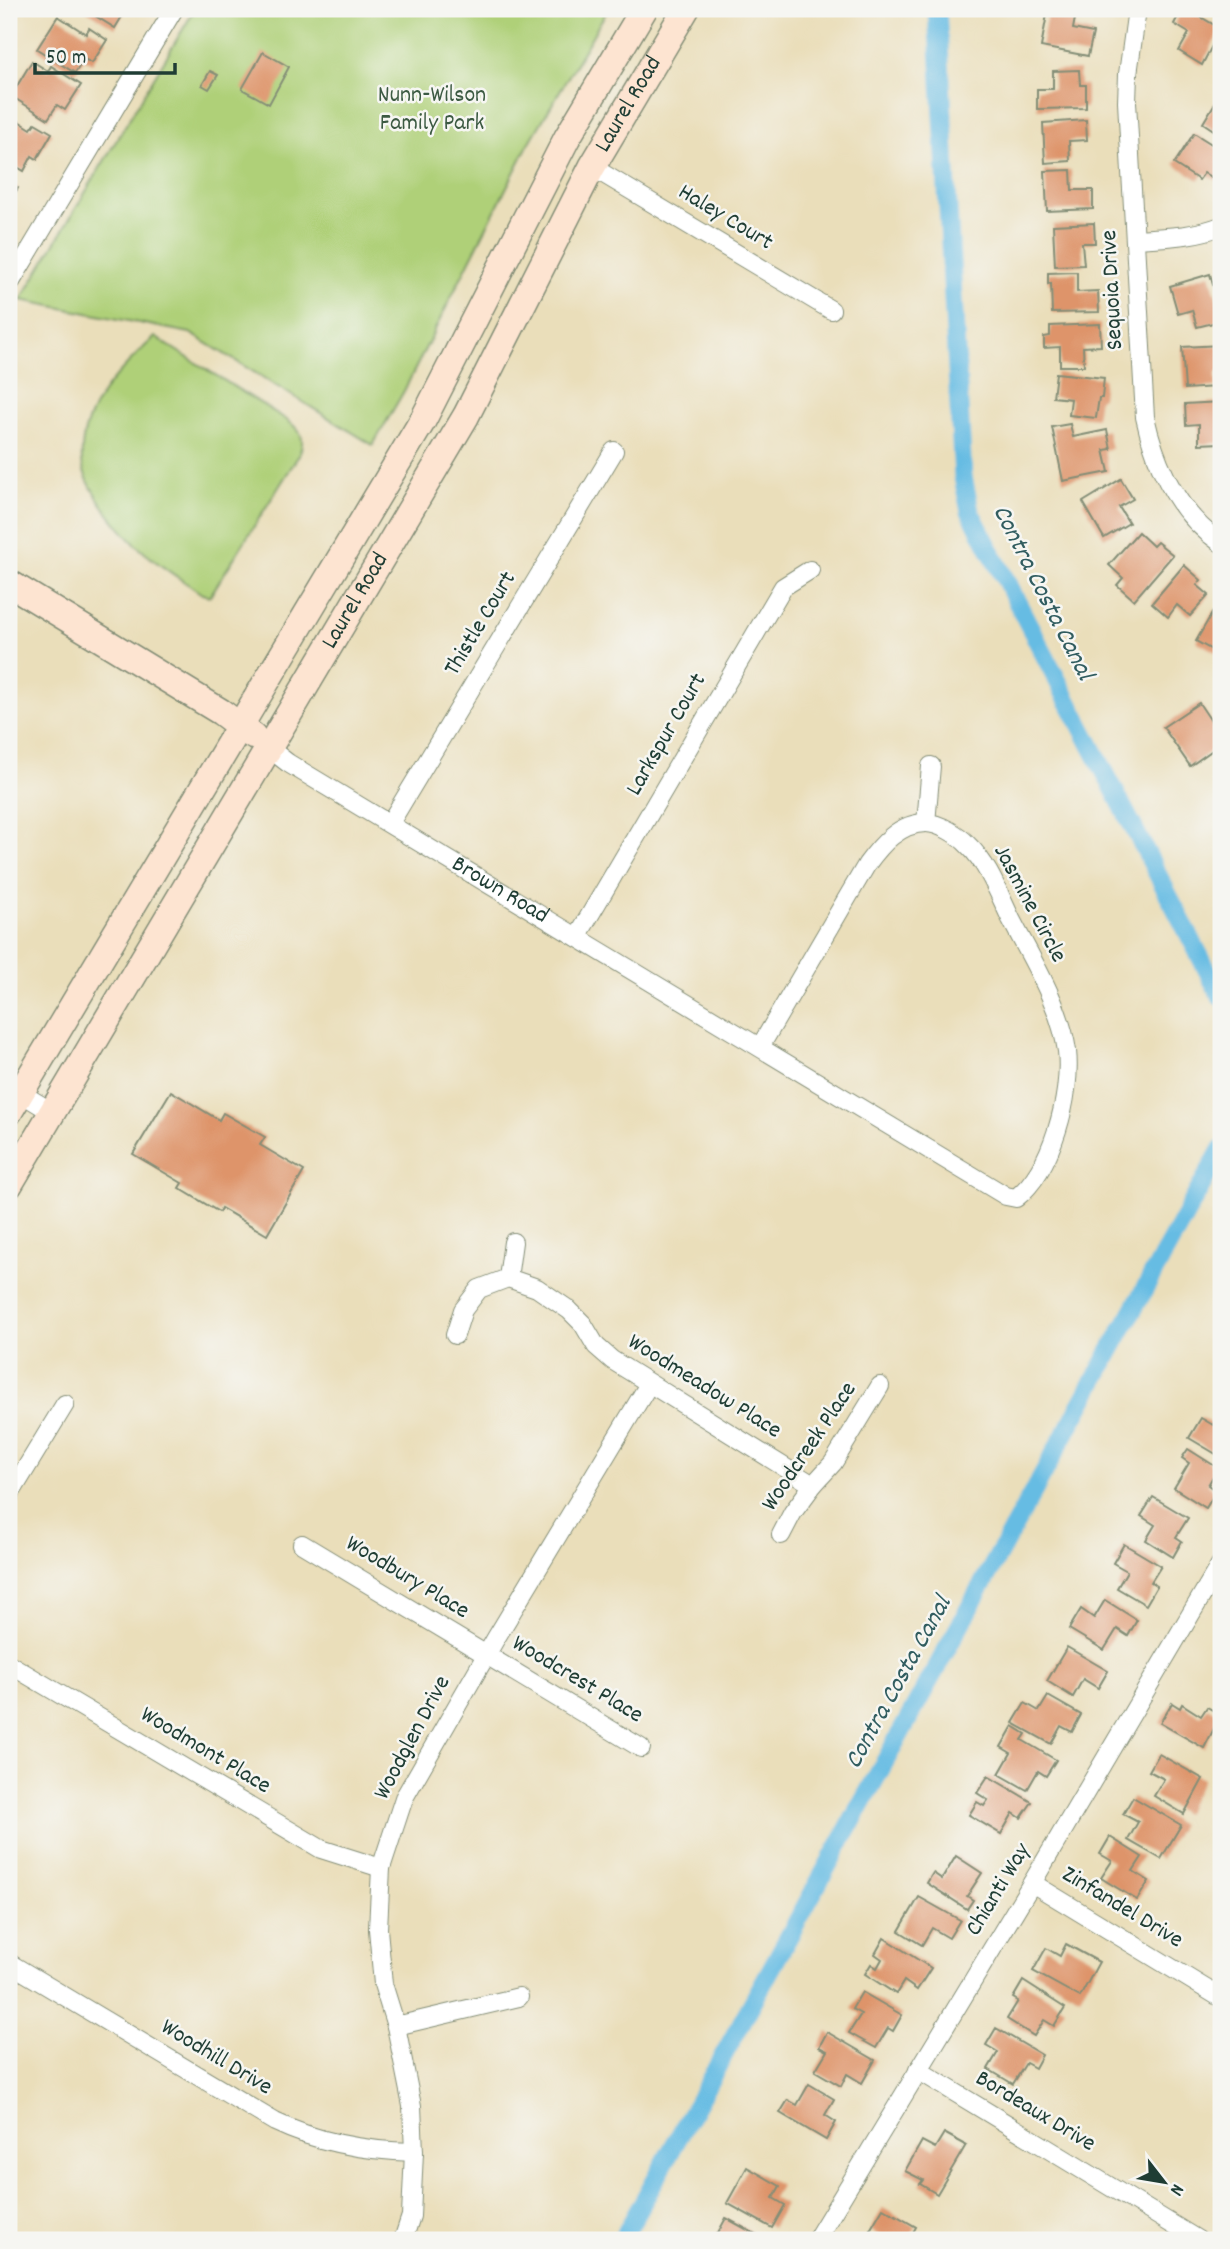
<svg xmlns="http://www.w3.org/2000/svg" width="1230" height="2249" font-family="Dekko,sans-serif">
  <rect width="100%" height="100%" fill="#f6f6f2"/>
  <filter id="ink" filterUnits="userSpaceOnUse"><feTurbulence type="fractalNoise" baseFrequency=".0143" numOctaves="2"/><feDisplacementMap in="SourceGraphic" scale="14" xChannelSelector="R" yChannelSelector="G"/><feConvolveMatrix kernelMatrix="1 2 1 2 8 2 1 2 1" color-interpolation-filters="sRGB"/></filter>
  <filter id="wash" filterUnits="userSpaceOnUse"><feTurbulence type="fractalNoise" baseFrequency=".00686" numOctaves="4" result="noise"/><feDisplacementMap in="SourceGraphic" scale="28" xChannelSelector="R" yChannelSelector="G"/><feGaussianBlur stdDeviation="1.57" result="paint"/><feColorMatrix in="noise" values="0 0 0 0 0 0 0 0 0 0 0 0 0 0 0 0 0 1.4 0 .05"/><feComposite in="paint" operator="in"/></filter>
  <g filter="url(#wash)">
    <rect width="100%" height="100%" fill="#eadeba"/>
    <!-- green -->
    <g fill="#afd078" stroke="#678656" stroke-width="2">
      <polygon points="195,9 608,9 527,147 404,391 373,445 190,333 21,300"/>
      <path d="M155 337 287 420C301 431 306 437 299 455L210 596 202 594C181 579 156 564 137 546 119 528 85 488 82 462 78 409 119 370 155 337Z"/>
    </g>
    <g fill="none" stroke-linecap="round" stroke-linejoin="round">
      <!-- canal -->
      <g stroke="#66bce3" stroke-width="19">
        <polyline points="937,9 963,477 970,511 1221,997"/>
        <polyline points="622,2240 1221,1150"/>
      </g>
    </g>
    <g id="blocks">
      <!-- building -->
      <g fill="#de946b">
        <polygon points="84,9 124,9 126,10 115,28"/>
        <polygon points="1048,9 1076,13 1073,29 1093,33 1088,56 1041,47"/>
        <polygon points="1182,9 1187,9 1221,29 1202,65 1179,51 1189,33 1174,24"/>
        <polygon points="58,16 86,34 89,28 107,40 92,63 84,59 75,73 37,49"/>
        <polygon points="263,52 289,67 269,104 242,89"/>
        <polygon points="32,61 48,71 51,66 81,85 65,110 57,105 48,119 11,96"/>
        <polygon points="1079,70 1080,85 1086,85 1086,108 1037,109 1037,89 1053,89 1053,71"/>
        <polygon points="210,71 218,75 209,89 202,85"/>
        <polygon points="1221,93 1221,135 1203,123"/>
        <polygon points="9,115 31,129 35,123 52,133 37,159 32,156 24,171 9,162"/>
        <polygon points="1086,120 1087,140 1069,141 1070,161 1045,163 1043,123"/>
        <polygon points="1194,133 1221,150 1221,179 1219,182 1204,173 1199,180 1174,164"/>
        <polygon points="1071,170 1072,190 1093,190 1093,209 1047,211 1045,171"/>
        <polygon points="9,182 18,188 9,202"/>
        <polygon points="1094,223 1095,243 1082,243 1084,265 1055,266 1053,225"/>
        <polygon points="1077,272 1077,292 1098,291 1099,312 1052,313 1051,283 1048,284 1048,273"/>
        <polygon points="1210,274 1221,313 1221,321 1197,327 1192,310 1178,314 1170,286"/>
        <polygon points="1100,324 1101,346 1083,347 1084,366 1060,366 1060,347 1044,348 1044,337 1050,336 1050,326"/>
        <polygon points="1221,345 1221,372 1216,372 1216,387 1185,389 1182,347"/>
        <polygon points="1056,373 1104,378 1102,398 1099,398 1096,418 1069,415 1071,399 1053,397"/>
        <polygon points="1221,402 1221,443 1199,444 1199,424 1186,425 1185,404"/>
        <polygon points="1070,424 1073,437 1107,430 1111,449 1104,450 1109,472 1063,481 1052,427"/>
        <polygon points="1121,479 1133,499 1119,507 1129,523 1104,538 1083,502"/>
        <polygon points="1138,532 1153,546 1157,542 1173,555 1134,600 1117,585 1123,578 1109,565"/>
        <polygon points="1184,565 1201,580 1197,585 1209,595 1190,616 1177,605 1168,617 1152,603"/>
        <polygon points="1214,610 1221,614 1221,655 1196,641"/>
        <polygon points="1199,703 1221,736 1221,744 1190,766 1163,727"/>
        <polygon points="171,1091 219,1120 223,1113 265,1137 260,1145 304,1171 267,1235 221,1208 219,1212 179,1188 182,1183 133,1154"/>
        <polygon points="1221,1412 1221,1457 1189,1438 1201,1418 1213,1425"/>
        <polygon points="1188,1449 1218,1468 1208,1485 1216,1491 1206,1508 1174,1488 1189,1463 1182,1458"/>
        <polygon points="1153,1497 1188,1518 1176,1537 1182,1541 1173,1557 1146,1540 1155,1525 1141,1516"/>
        <polygon points="1124,1544 1161,1566 1151,1582 1157,1586 1146,1605 1117,1588 1127,1571 1113,1563"/>
        <polygon points="1105,1600 1137,1620 1128,1636 1117,1629 1104,1650 1069,1629 1081,1609 1094,1618"/>
        <polygon points="1067,1647 1108,1671 1098,1688 1083,1679 1073,1697 1047,1681"/>
        <polygon points="1048,1696 1081,1715 1072,1732 1061,1726 1051,1744 1013,1723 1025,1703 1039,1711"/>
        <polygon points="1172,1703 1180,1708 1182,1704 1201,1716 1207,1707 1221,1715 1204,1748 1160,1723"/>
        <polygon points="1013,1726 1026,1734 1022,1740 1056,1760 1046,1776 1038,1771 1027,1790 999,1774 1011,1753 1001,1747"/>
        <polygon points="1159,1754 1203,1779 1184,1814 1154,1796 1164,1779 1149,1771"/>
        <polygon points="988,1776 1032,1802 1021,1818 1013,1813 1001,1834 969,1815 977,1802 984,1806 988,1800 977,1793"/>
        <polygon points="1133,1797 1181,1825 1161,1859 1128,1840 1138,1822 1123,1814"/>
        <polygon points="1110,1837 1142,1857 1133,1871 1149,1881 1137,1900 1101,1878 1112,1861 1100,1854"/>
        <polygon points="956,1856 982,1873 967,1896 973,1900 967,1909 927,1883 933,1873 942,1879"/>
        <polygon points="919,1897 960,1920 949,1938 932,1928 922,1945 899,1931"/>
        <polygon points="884,1938 931,1968 917,1990 904,1981 896,1994 865,1974 871,1964 877,1968 882,1959 875,1954"/>
        <polygon points="1066,1944 1099,1962 1080,1997 1033,1971 1046,1948 1060,1956"/>
        <polygon points="1023,1981 1065,2008 1054,2026 1044,2020 1034,2036 1007,2019 1018,2001 1013,1998"/>
        <polygon points="862,1992 902,2015 893,2031 888,2028 876,2048 849,2033 861,2014 852,2009"/>
        <polygon points="996,2028 1042,2055 1035,2068 1026,2063 1013,2084 988,2069 998,2052 986,2045"/>
        <polygon points="827,2032 875,2060 862,2083 847,2074 841,2086 815,2071 827,2051 819,2047"/>
        <polygon points="809,2084 834,2099 825,2115 836,2122 826,2140 780,2113 788,2100 797,2105"/>
        <polygon points="944,2133 966,2145 937,2194 920,2184 923,2180 905,2171 922,2141 935,2148"/>
        <polygon points="747,2167 780,2186 773,2198 785,2205 772,2228 727,2203"/>
        <polygon points="883,2208 916,2227 909,2240 886,2240 870,2230"/>
        <polygon points="726,2218 766,2240 714,2240"/>
      </g>
    </g>
  </g>
  <g filter="url(#ink)">
    <use href="#blocks" fill-opacity="0" stroke="#848e77" stroke-width="2"/>
    <g fill="none" stroke-linecap="round" stroke-linejoin="round">
      <defs>
        <g id="street">
          <path d="M1137 9 1128 74 1127 102 1145 417C1156 467 1179 514 1221 543"/>
          <polyline points="592,167 831,310"/>
          <path d="M1135 239C1165 237 1193 237 1221 226"/>
          <polyline points="9,285 174,9"/>
          <path id="s1" d="M270 749 288 763 1006 1196 1016 1198C1052 1170 1072 1095 1067 1051 1060 1004 1032 960 1011 919 999 894 988 864 968 845 959 835 939 823 926 823 899 823 881 845 867 864L760 1047"/>
          <polyline points="390,823 614,451"/>
          <polyline points="926,823 931,766"/>
          <polyline points="577,937 783,587 810,570"/>
          <polyline points="9,1086 52,1112"/>
          <polyline points="508,1278 513,1242"/>
          <polyline points="455,1335 463,1310 479,1289 508,1278 537,1288 569,1310 583,1324 596,1346 612,1360 813,1485"/>
          <polyline points="9,1496 65,1404"/>
          <polyline points="781,1535 793,1512 813,1485 833,1463 880,1386"/>
          <polyline points="302,1544 641,1748"/>
          <polyline points="9,1664 321,1849 381,1868"/>
          <polyline points="1032,1883 1221,1998"/>
          <path d="M9 1963 275 2122C319 2143 365 2151 414 2152"/>
          <polyline points="396,2026 519,1997"/>
          <polyline points="918,2070 1198,2240"/>
          <polyline points="403,2240 411,2216 414,2152 412,2106 396,2026 383,1984 378,1929 381,1868 404,1798 496,1638 649,1384"/>
          <polyline points="816,2240 1032,1883 1221,1563"/>
        </g>
        <g id="secondary">
          <polyline points="9,583 221,712 253,736"/>
          <polyline points="9,1112 423,420 567,138 644,9"/>
          <path id="s2" d="M9 1185 466 416 592 167 686 9"/>
        </g>
      </defs>
      <!-- street casing -->
      <use href="#street" stroke="#848e77" stroke-width="20"/>
      <!-- secondary casing -->
      <use href="#secondary" stroke="#848e77" stroke-width="29"/>
      <!-- street -->
      <use href="#street" stroke="#fff" stroke-width="18"/>
      <!-- secondary -->
      <use href="#secondary" stroke="#fde4d1" stroke-width="26"/>
    </g>
  </g>
  <g text-anchor="middle" dominant-baseline="central" stroke-width="5" stroke-linejoin="round" paint-order="stroke">
    <!-- park labels -->
    <g font-size="24" fill="#3c5a42" stroke="#f6f6f2">
      <text x="432" y="96">Nunn-Wilson<tspan x="432" dy="28">Family Park</tspan></text>
    </g>
    <!-- street labels -->
    <g font-size="24" fill="#1f3d34" stroke="#f6f6f2">
      <text stroke="none"><textPath href="#s2" startOffset="1246">Laurel Road</textPath></text>
      <text transform="translate(725 218) rotate(31)">Haley Court</text>
      <text transform="translate(1113 290) rotate(-93)">Sequoia Drive</text>
      <text stroke="none"><textPath href="#s2" startOffset="679">Laurel Road</textPath></text>
      <text transform="translate(481 624) rotate(-59)">Thistle Court</text>
      <text transform="translate(667 735) rotate(-60)">Larkspur Court</text>
      <text stroke="none"><textPath href="#s1" startOffset="270">Brown Road</textPath></text>
      <text transform="translate(1029 904) rotate(62)">Jasmine Circle</text>
      <text transform="translate(704 1387) rotate(32)">Woodmeadow Place</text>
      <text transform="translate(810 1447) rotate(-56)">Woodcreek Place</text>
      <text transform="translate(407 1578) rotate(31)">Woodbury Place</text>
      <text transform="translate(577 1680) rotate(31)">Woodcrest Place</text>
      <text transform="translate(413 1738) rotate(-62)">Woodglen Drive</text>
      <text transform="translate(205 1751) rotate(31)">Woodmont Place</text>
      <text transform="translate(999 1890) rotate(-59)">Chianti Way</text>
      <text transform="translate(1122 1908) rotate(31)">Zinfandel Drive</text>
      <text transform="translate(216 2058) rotate(31)">Woodhill Drive</text>
      <text transform="translate(1035 2112) rotate(31)">Bordeaux Drive</text>
    </g>
    <!-- water labels -->
    <g font-size="26" font-style="italic" fill="#315d60" stroke="#f6f6f2">
      <text transform="translate(1042 593) rotate(63)">Contra Costa Canal</text>
      <text transform="translate(899 1683) rotate(-61)">Contra Costa Canal</text>
    </g>
  </g>
  <!-- margin -->
  <rect width="1230" height="2249" fill="none" stroke="#f6f6f2" stroke-width="35"/>
  <!-- north arrow -->
  <g transform="translate(1164 2182) rotate(121)" stroke="#f6f6f2" stroke-width="5" paint-order="stroke">
  <path d="M0-5L12 26L0 18L-12 26Z" fill="#1f3d34"/>
  <text y="-10" font-size="19" font-weight="bold" text-anchor="middle" fill="#1f3d34">N</text>
  </g>
  <!-- scale -->
  <path d="M35 63v10h140v-10" fill="none" stroke="#1f3d34" stroke-width="3.5"/>
  <text x="46" y="63" font-size="21" fill="#1f3d34" stroke="#f6f6f2" stroke-width="5" paint-order="stroke">50 m</text>
</svg>
